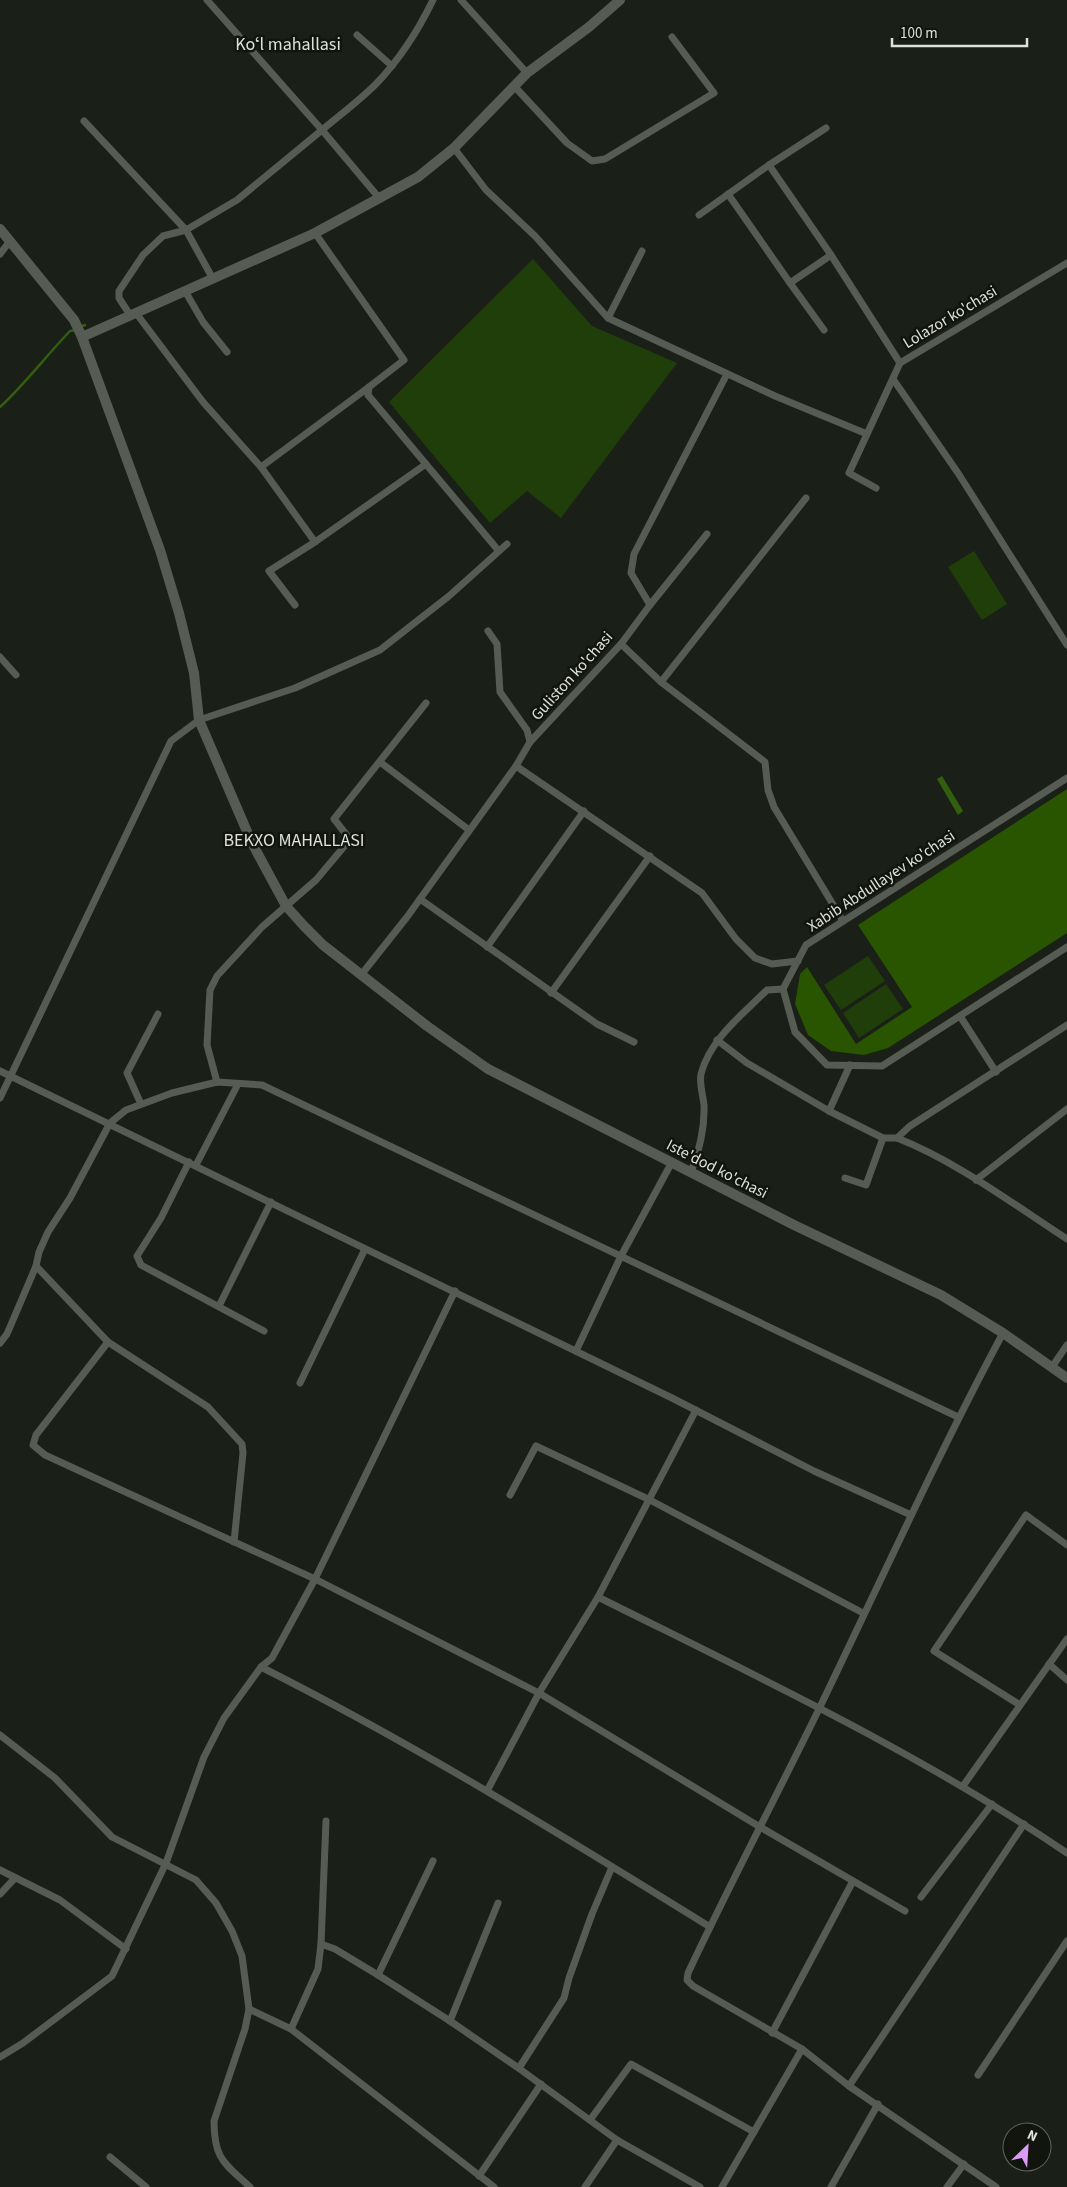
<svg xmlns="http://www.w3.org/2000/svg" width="1067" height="2187" font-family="'Source Sans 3',sans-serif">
  <rect width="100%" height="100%" fill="#1a1f17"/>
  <!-- green -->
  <g fill="#203e0a">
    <polygon points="533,259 592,326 677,363 561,518 527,491 490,523 389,402"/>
    <polygon points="974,551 1007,604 982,620 948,567"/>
    <polygon points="868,956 885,981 841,1010 824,985"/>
    <polygon points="886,984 903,1009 859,1038 843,1013"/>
  </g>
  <!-- forest -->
  <polygon fill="#295500" points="1067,789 1067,933 888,1048 864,1055 831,1051 808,1035 795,1004 800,974 807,967 856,1044 912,1007 858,925"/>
  <!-- water -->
  <polygon fill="#325f0d" points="942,776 963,811 958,815 937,779"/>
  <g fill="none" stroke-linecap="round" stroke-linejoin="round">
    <!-- stream -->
    <g stroke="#325f0d" stroke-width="2.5">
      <polyline points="80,327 85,325"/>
      <path d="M0 407C25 384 46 356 70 331L75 330"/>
    </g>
    <!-- street -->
    <g stroke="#565c53" stroke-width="7">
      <polyline points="207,0 322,130 237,200 186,230 213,279"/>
      <polyline points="461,0 527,73"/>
      <polyline points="357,35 392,66"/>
      <polyline points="515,87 567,143 592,161 605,159 714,93 672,37"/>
      <polyline points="84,121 186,230 163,236 143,255 119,291 119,298 130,315"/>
      <polyline points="454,148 486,190 535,236 608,318 775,396 867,434"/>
      <polyline points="769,165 826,128"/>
      <polyline points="728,194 790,283 831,255"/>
      <path d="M380 199 322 130C340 115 360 100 376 84 400 59 418 31 433 0"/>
      <polyline points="699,215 769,165 831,255 900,363"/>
      <polyline points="315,233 404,360 369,387 368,395 498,550"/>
      <polyline points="0,254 10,241"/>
      <polyline points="790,283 824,330"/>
      <polyline points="185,291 203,322 227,352"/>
      <polyline points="136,313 203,402 261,467 315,542 426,464"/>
      <polyline points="608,318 642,251"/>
      <polyline points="893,379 958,473 1067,645"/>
      <polyline points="261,467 369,387"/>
      <polyline points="876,488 849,473 900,363 1067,263"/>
      <polyline points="295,605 269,571 315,542"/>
      <polyline points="650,605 707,534"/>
      <polyline points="488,631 497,644 500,692 527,730 530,742"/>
      <polyline points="621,644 661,682 765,762 768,790 774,807 843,921"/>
      <polyline points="0,657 16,675"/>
      <polyline points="661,682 806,498"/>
      <polyline points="380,762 469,830"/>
      <polyline points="516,766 702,893 736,939 755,958 772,964 798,961"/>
      <polyline points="1067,778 806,945 783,989 795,1032 827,1065 882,1066 1067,947"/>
      <polyline points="420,899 597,1024 634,1042"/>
      <polyline points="487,947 584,811"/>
      <polyline points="361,975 407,917 516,766 530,742 621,644 650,605 631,573 634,554 727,374"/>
      <polyline points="551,993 650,856"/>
      <polyline points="960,1016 996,1072"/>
      <path d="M1067 1025 910 1126 897 1138C956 1161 1013 1204 1067 1239"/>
      <polyline points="717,1040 747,1063 829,1111"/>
      <polyline points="850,1065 829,1111 883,1138"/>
      <polyline points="0,1071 672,1398 814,1471 911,1515"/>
      <polyline points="217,1082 207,1045 210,990 217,976 262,927 316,880 347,843 349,838 334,819 426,703"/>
      <polyline points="0,1098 171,741 199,720 295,688 380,650 449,596 507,544"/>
      <polyline points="141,1104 127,1073 158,1014"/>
      <polyline points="189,1162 161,1218 137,1256 141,1265 264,1331"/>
      <polyline points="196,1165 238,1084"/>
      <path d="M691 1172C699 1150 705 1129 704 1105 703 1095 699 1083 701 1074 710 1039 743 1014 767 990L783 989"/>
      <polyline points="845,1178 866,1185 883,1138 897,1138"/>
      <polyline points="976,1180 1067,1109"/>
      <polyline points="36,1266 108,1342 208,1407 242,1444 243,1453 234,1542"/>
      <polyline points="219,1306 271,1202"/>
      <polyline points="108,1342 36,1435 33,1445 45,1455 315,1579 539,1693 760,1827 905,1911"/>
      <polyline points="0,1343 7,1334 36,1266 39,1252 48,1232 70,1198 110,1123 126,1110 172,1093 217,1082 262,1085 958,1417"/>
      <polyline points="576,1351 621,1256 672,1162"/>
      <polyline points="1052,1367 1067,1345"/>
      <polyline points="300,1383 365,1249"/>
      <polyline points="510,1495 536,1446 650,1500 863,1613"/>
      <path d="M598 1597C758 1677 920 1753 1067 1853"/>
      <polyline points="1049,1664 1067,1680"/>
      <path d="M261 1667C416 1745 563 1836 710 1927"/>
      <polyline points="1020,1705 934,1651 1026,1515 1067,1545"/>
      <path d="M0 1735 55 1778 112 1837 196 1880 216 1903 232 1931 242 1956 249 2009 245 2029 214 2121C214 2159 224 2163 250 2187"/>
      <polyline points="963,1786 1067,1639"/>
      <polyline points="487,1791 539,1693 598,1597 696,1410"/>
      <polyline points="0,1870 60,1900 126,1949"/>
      <polyline points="0,1894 15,1878"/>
      <polyline points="921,1897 992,1804"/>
      <polyline points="321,1944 326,1821"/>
      <polyline points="378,1975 433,1861"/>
      <polyline points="249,2009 291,2029 494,2187"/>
      <polyline points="450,2021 498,1903"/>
      <polyline points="291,2029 318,1969 321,1944 335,1949 378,1975 450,2021 517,2067 617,2140 700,2187"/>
      <polyline points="772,2033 853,1881"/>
      <polyline points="0,2057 23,2043 112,1976 166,1863 204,1757 224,1718 261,1667 272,1658 315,1579 455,1291"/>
      <polyline points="519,2068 564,1998 569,1978 592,1914 612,1867"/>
      <polyline points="978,2075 1067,1941"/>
      <polyline points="849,2086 1024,1824"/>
      <polyline points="590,2120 631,2064 754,2132"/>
      <polyline points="110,2157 146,2187"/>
      <polyline points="479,2176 541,2084"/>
      <polyline points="585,2187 617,2140"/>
      <polyline points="722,2187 802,2049"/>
      <polyline points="831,2187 878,2104"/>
      <polyline points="947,2187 964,2164"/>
      <path d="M996 2187 849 2086 802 2049 693 1986 687 1980 688 1973C730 1884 776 1797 819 1709 880 1583 937 1456 1003 1333"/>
    </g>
    <!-- secondary -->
    <g stroke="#565c53" stroke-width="10">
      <polyline points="0,229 74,320 82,337 160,550 179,613 194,673 199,720 252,843 286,906 304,926 323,945 427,1026 488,1069 794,1225 941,1295 1003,1333 1067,1378"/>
      <polyline points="82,337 315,233 418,177 454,148 527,73 589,27 620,0"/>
    </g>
  </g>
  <g text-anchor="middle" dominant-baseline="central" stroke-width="5" stroke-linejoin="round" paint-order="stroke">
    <!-- street labels -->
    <g font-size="16" fill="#dde0db" stroke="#11150e">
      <text transform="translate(950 317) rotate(-31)">Lolazor ko'chasi</text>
      <text transform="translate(572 676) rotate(-48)">Guliston ko'chasi</text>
      <text transform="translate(881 881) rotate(-33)">Xabib Abdullayev ko'chasi</text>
      <text transform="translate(717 1169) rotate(27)">Iste'dod ko'chasi</text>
    </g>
    <!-- neighbourhood labels -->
    <g font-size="18" fill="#dde0db" stroke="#11150e">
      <text x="288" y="44">Koʻl mahallasi</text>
      <text x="294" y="840">BEKXO MAHALLASI</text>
    </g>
  </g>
  <!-- north arrow -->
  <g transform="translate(1027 2147) rotate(25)"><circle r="24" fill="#11150e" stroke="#636660"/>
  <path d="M0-4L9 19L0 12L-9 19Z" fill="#da9af6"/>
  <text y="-8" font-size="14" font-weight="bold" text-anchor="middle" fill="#dde0db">N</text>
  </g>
  <!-- scale -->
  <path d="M892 38v8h135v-8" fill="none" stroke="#dde0db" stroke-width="2.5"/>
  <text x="900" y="38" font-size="15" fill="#dde0db" stroke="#11150e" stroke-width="4" paint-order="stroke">100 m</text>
</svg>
